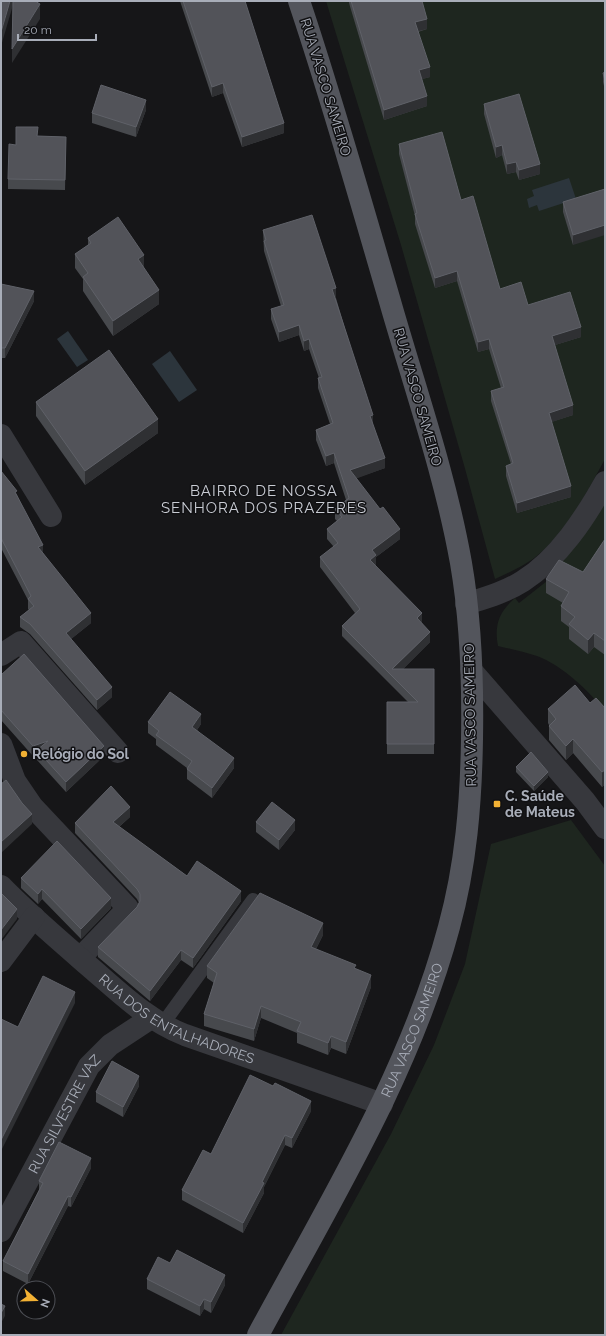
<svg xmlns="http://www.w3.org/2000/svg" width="606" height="1336" font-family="Raleway,sans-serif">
  <rect width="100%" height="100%" fill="#161618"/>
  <!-- green -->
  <g fill="#1e261f">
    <path d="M326 1H605V459C586 494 565 535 533 559 521 567 508 573 495 579L464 465 401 245Z"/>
    <path d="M605 501V711C588 690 563 666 537 656 524 652 511 649 498 646 494 625 499 612 515 598L519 603 556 574 549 566Z"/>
    <polygon points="571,820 605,866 605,1335 281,1335 391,1134 434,1045 465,964 491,844"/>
  </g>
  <!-- water -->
  <g fill="#2c353c">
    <polygon points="569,178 576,199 539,211 537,205 529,208 527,199 534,196 532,190"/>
    <polygon points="68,331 88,360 77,367 57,339"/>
    <polygon points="170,351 197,390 179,402 152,364"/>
  </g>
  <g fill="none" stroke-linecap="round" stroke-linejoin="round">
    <!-- service -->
    <polyline stroke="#37383d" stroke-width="14" points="162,1025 253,900"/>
    <!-- minor -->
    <g stroke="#37383d" stroke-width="22">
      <polyline points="1,435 51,516"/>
      <path d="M466 604C485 598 506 592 523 581 559 558 585 518 605 482"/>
      <polyline points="1,655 21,642 118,752"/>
      <polyline points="471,670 585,801 605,828"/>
      <polyline points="1,744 15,781 32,806 128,908 80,958"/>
      <path id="s1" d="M1 886C27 913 56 937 84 962 116 989 146 1020 185 1035L382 1104"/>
      <polyline points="1,961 34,917"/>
      <path id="s2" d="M1 1231 89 1066 110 1045 151 1018"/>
    </g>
    <!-- primary -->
    <path stroke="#53555c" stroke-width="22" id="s3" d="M258 1335C329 1203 410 1073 449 927 466 865 471 803 472 739 473 681 471 621 461 563 445 473 414 386 389 298 360 199 332 99 299 1"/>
  </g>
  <!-- wall -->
  <g fill="#47494d">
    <polygon points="180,1 245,1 284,133 242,147 223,93 212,97"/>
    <polygon points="349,1 422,1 427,29 418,32 430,77 422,79 427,106 384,120 349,3"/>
    <polygon points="605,72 605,90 603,82 603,73"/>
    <polygon points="484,104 540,174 519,180 516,172 507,174 502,155 496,158 484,114"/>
    <polygon points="146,110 136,137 92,123 92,113"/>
    <polygon points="38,136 66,137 65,190 8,189 8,179 16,145"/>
    <polygon points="399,144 461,200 500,289 581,337 555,345 573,415 551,422 571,497 517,513 506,476 506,466 511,464 491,401 491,391 501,388 489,349 478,352 457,281 435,288 415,224 415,216 399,154"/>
    <polygon points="605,189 573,245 563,212 563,202"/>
    <polygon points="263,230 336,298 373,425 385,468 356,478 400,539 376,557 376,566 422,623 430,642 403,669 434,669 434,754 387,754 387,702 408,702 342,636 342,626 355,613 320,567 320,557 334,547 327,539 327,529 337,521 335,519 335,509 346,500 334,463 326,466 316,440 316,430 330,424 318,388 318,378 319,378 309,349 304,351 299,335 279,342 271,319 271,309 281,306 264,251"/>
    <polygon points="88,238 144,268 159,304 113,336 83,291 83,279 75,268 75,254 88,246"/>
    <polygon points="1,284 34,301 5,358 1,358"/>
    <polygon points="36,402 158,433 85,485 36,416"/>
    <polygon points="1,471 17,495 43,553 91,623 71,639 112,697 97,710 30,634 20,627 20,617 29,610 28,609 28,600 1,548"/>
    <polygon points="605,539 605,655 594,647 588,654 569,639 569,627 561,621 561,606 563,603 546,593 546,579 583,572"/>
    <polygon points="1,675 104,756 66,792 37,760 37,755 33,756 1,720"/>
    <polygon points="590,703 605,708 605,784 602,787 573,753 566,760 549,740 549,725 548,723 548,709"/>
    <polygon points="148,722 201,724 197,730 234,768 212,798 187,779 187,768 156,745 156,739 148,733"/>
    <polygon points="516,767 548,777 534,791 516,772"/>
    <polygon points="130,817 119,827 187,876 241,901 193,968 181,960 150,1001 98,957 98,947 137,907 139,903 137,899 75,833 75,823"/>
    <polygon points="256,822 295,830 279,850 256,832"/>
    <polygon points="21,878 111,908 81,939 42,899 38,904 21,888"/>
    <polygon points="323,935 316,949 356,969 371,987 346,1054 331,1048 328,1055 297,1043 297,1033 261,1018 254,1041 204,1026 204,1014 214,983 207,978 207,966"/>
    <polygon points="139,1086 123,1117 96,1102 96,1092"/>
    <polygon points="311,1111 292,1148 285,1145 264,1187 264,1193 243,1233 182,1200 182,1190"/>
    <polygon points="91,1168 71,1207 68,1206 28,1284 3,1271 3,1261 39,1190 39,1181"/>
    <polygon points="170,1263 225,1285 211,1313 204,1309 200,1316 147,1289 147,1279"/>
  </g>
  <!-- shaded-wall -->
  <g fill="#2f3033">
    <polygon points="10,1 13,1 13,5 1,46 1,32"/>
    <polygon points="40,4 40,19 12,63 12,49"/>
    <polygon points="427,19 427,29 415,32 415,22"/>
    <polygon points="430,67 430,77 419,80 419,70"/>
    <polygon points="223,83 223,93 212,97 212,87"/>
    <polygon points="427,96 427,106 384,120 384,110"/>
    <polygon points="146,100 146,110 136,137 136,127"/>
    <polygon points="284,123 284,133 242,147 242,137"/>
    <polygon points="502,145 502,155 496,158 496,147"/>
    <polygon points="516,162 516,172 507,174 507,164"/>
    <polygon points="540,164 540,174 519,180 519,170"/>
    <polygon points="605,225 605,235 573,245 573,235"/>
    <polygon points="144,255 144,270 138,259"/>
    <polygon points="457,271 457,281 435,288 435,278"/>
    <polygon points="336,288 336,298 332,299 332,289"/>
    <polygon points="159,290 159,304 113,336 113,321"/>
    <polygon points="34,291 34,301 5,358 5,348"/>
    <polygon points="299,325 299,335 279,342 279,332"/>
    <polygon points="581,327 581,337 552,346 552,336"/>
    <polygon points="309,339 309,349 304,351 304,341"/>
    <polygon points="489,339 489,349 478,352 478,342"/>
    <polygon points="573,405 573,415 549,423 549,413"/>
    <polygon points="373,415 373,425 370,427 370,416"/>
    <polygon points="158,419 158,433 85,485 85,471"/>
    <polygon points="334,453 334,463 326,466 326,456"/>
    <polygon points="385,458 385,468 350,481 350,470"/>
    <polygon points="571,486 571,497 517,513 517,503"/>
    <polygon points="400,529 400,539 376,557 376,565 370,570 370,560 372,550"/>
    <polygon points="43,545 43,555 38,547"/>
    <polygon points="91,613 91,623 66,643 66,633"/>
    <polygon points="422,613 422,623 417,628 417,618"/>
    <polygon points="430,632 430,642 394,678 392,669"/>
    <polygon points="594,633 594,647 588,654 588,640"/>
    <polygon points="112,687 112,697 97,710 97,700"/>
    <polygon points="201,714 201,724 192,737 192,727"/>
    <polygon points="573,739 573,753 566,760 566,746"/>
    <polygon points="48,741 37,750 37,755 33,756 33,746"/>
    <polygon points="104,746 104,756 66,792 66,782"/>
    <polygon points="234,758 234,768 212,798 212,788"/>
    <polygon points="605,770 605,784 602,787 602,772"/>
    <polygon points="548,772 548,777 534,791 534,786"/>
    <polygon points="130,807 130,817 113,832 113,822"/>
    <polygon points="32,814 32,824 1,853 1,842"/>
    <polygon points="295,820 295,830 279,850 279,840"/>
    <polygon points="42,889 42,899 38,904 38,894"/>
    <polygon points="241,891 241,901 193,968 193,958"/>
    <polygon points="111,898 111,908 81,939 81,929"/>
    <polygon points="17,909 17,919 1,940 1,930"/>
    <polygon points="323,923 323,935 311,959 311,947"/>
    <polygon points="181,950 181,960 150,1001 150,991"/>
    <polygon points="371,975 371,987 346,1054 346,1042"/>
    <polygon points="75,992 75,1003 1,1151 1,1140"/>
    <polygon points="261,1006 261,1018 254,1041 254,1029"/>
    <polygon points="331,1036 331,1048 328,1055 328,1043"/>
    <polygon points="139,1076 139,1086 123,1117 123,1107"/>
    <polygon points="311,1101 311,1111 292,1148 292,1138"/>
    <polygon points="285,1135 285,1145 264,1187 264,1193 243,1233 243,1223 262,1182"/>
    <polygon points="91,1158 91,1168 71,1207 71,1197"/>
    <polygon points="68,1196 68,1206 28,1284 28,1274"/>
    <polygon points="225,1275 225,1285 211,1313 211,1302"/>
    <polygon points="204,1299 204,1309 200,1316 200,1306"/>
    <polygon points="5,1306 5,1316 1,1323 1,1313"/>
  </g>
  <!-- building -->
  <g fill="#525359" stroke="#5f6168">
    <polygon points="1,1 10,1 1,32"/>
    <polygon points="13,1 35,1 40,4 12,49"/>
    <polygon points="183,1 245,1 284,123 242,137 223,83 212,87"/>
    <polygon points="351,1 422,1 427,19 415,22 430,67 419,70 427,96 384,110"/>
    <polygon points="605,72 605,81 603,73"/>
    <polygon points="101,85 146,100 136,127 92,113"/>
    <polygon points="519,94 540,164 519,170 516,162 507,164 502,145 496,147 484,104"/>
    <polygon points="16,127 38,127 37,136 66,137 65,180 8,179 9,144 16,145"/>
    <polygon points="442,132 461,200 473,196 500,289 521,282 528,305 570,292 581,327 552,336 573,405 549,413 571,486 517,503 506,466 513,463 491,391 504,387 489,339 478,342 457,271 435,278 415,214 417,213 399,144"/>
    <polygon points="605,189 605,225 573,235 563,202"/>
    <polygon points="312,215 336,288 332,289 373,415 370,416 385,458 350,470 380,509 383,507 400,529 372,550 376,555 370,560 422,613 417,618 430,632 392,669 434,669 434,744 387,744 387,702 418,702 342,626 360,609 320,557 338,543 327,529 342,517 335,509 349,498 334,453 326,456 316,430 333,423 318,378 322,377 309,339 304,341 299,325 279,332 271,309 284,305 264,241 266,240 263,230"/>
    <polygon points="118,217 144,255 138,259 159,290 113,321 83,277 88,273 75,254 91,243 88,238"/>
    <polygon points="1,284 34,291 5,348 1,348"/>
    <polygon points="109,350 158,419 85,471 36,402"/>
    <polygon points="1,471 17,491 15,492 43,545 38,547 91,613 66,633 112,687 97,700 30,624 20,617 34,606 28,599 31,596 1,538"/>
    <polygon points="605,539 605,641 594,633 588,640 569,624 575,617 561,606 569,592 546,579 559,560 583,572"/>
    <polygon points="24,654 104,746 66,782 37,750 48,741 33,746 1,710 1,675"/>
    <polygon points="575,685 590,703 596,698 605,708 605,770 602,772 573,739 566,746 549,726 556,719 548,709"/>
    <polygon points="170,692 201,714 192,727 234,758 212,788 187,769 192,761 156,735 159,731 148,722"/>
    <polygon points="531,752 548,772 534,786 516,767"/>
    <polygon points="6,780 22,803 32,814 1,842 1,784"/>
    <polygon points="111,786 130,807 113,822 187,876 197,861 241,891 193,958 181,950 150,991 98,947 137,907 140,901 140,894 137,889 75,823"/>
    <polygon points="272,802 295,820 279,840 256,822"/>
    <polygon points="57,841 111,898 81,929 42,889 38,894 21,878"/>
    <polygon points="1,893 17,909 1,930"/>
    <polygon points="260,893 323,923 311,947 356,965 354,968 371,975 346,1042 331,1036 328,1043 297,1031 301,1022 261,1006 254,1029 204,1014 217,973 207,966"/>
    <polygon points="43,976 75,992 1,1140 1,1019 18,1027"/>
    <polygon points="112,1061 139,1076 123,1107 96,1092"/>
    <polygon points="250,1075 273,1086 275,1083 311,1101 292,1138 285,1135 262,1182 264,1183 243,1223 182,1190 203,1150 211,1154"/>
    <polygon points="59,1142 91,1158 71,1197 68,1196 28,1274 3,1261 43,1183 39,1181"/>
    <polygon points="177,1250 225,1275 211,1302 204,1299 200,1306 147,1279 158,1257 170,1263"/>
    <polygon points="1,1304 5,1306 1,1313"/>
  </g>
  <!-- markers -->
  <g fill="#f2b134" stroke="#111113" stroke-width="1.5">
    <circle cx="24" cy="754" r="4"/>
    <rect x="493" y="800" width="8" height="8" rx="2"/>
  </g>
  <g text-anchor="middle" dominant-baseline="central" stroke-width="3" stroke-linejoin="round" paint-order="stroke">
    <!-- street labels -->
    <g font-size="14" fill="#a8adb8" stroke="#111113">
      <text transform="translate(326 87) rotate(73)">RUA VASCO SAMEIRO</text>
      <text transform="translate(418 397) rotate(74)">RUA VASCO SAMEIRO</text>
      <text transform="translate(470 715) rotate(-91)">RUA VASCO SAMEIRO</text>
      <text stroke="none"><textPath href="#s1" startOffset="223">RUA DOS ENTALHADORES</textPath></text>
      <text stroke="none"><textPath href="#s3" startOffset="342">RUA VASCO SAMEIRO</textPath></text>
      <text stroke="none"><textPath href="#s2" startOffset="133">RUA SILVESTRE VAZ</textPath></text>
    </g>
    <!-- poi labels -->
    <g font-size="14" font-weight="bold" fill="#a8adb8" stroke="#111113" text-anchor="start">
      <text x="32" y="754">Relógio do Sol</text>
      <text x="505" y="796">C. Saúde<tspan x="505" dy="16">de Mateus</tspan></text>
    </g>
    <!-- neighbourhood labels -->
    <g font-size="15" letter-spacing="1" fill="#c9ccd4" stroke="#111113">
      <text x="264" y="491">BAIRRO DE NOSSA<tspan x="264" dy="17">SENHORA DOS PRAZERES</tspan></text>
    </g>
  </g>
  <!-- border -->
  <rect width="606" height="1336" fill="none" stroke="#a8adb8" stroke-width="4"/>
  <!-- north arrow -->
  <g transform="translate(36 1300) rotate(110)"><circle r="19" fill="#111113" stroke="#4d4f55"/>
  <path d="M0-3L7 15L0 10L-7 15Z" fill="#f2b134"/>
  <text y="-6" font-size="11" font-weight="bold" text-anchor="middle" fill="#a8adb8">N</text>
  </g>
  <!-- scale -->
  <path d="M18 34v6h78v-6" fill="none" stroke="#a8adb8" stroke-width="2"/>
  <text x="24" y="34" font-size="12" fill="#a8adb8" stroke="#111113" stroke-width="3" paint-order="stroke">20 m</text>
</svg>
